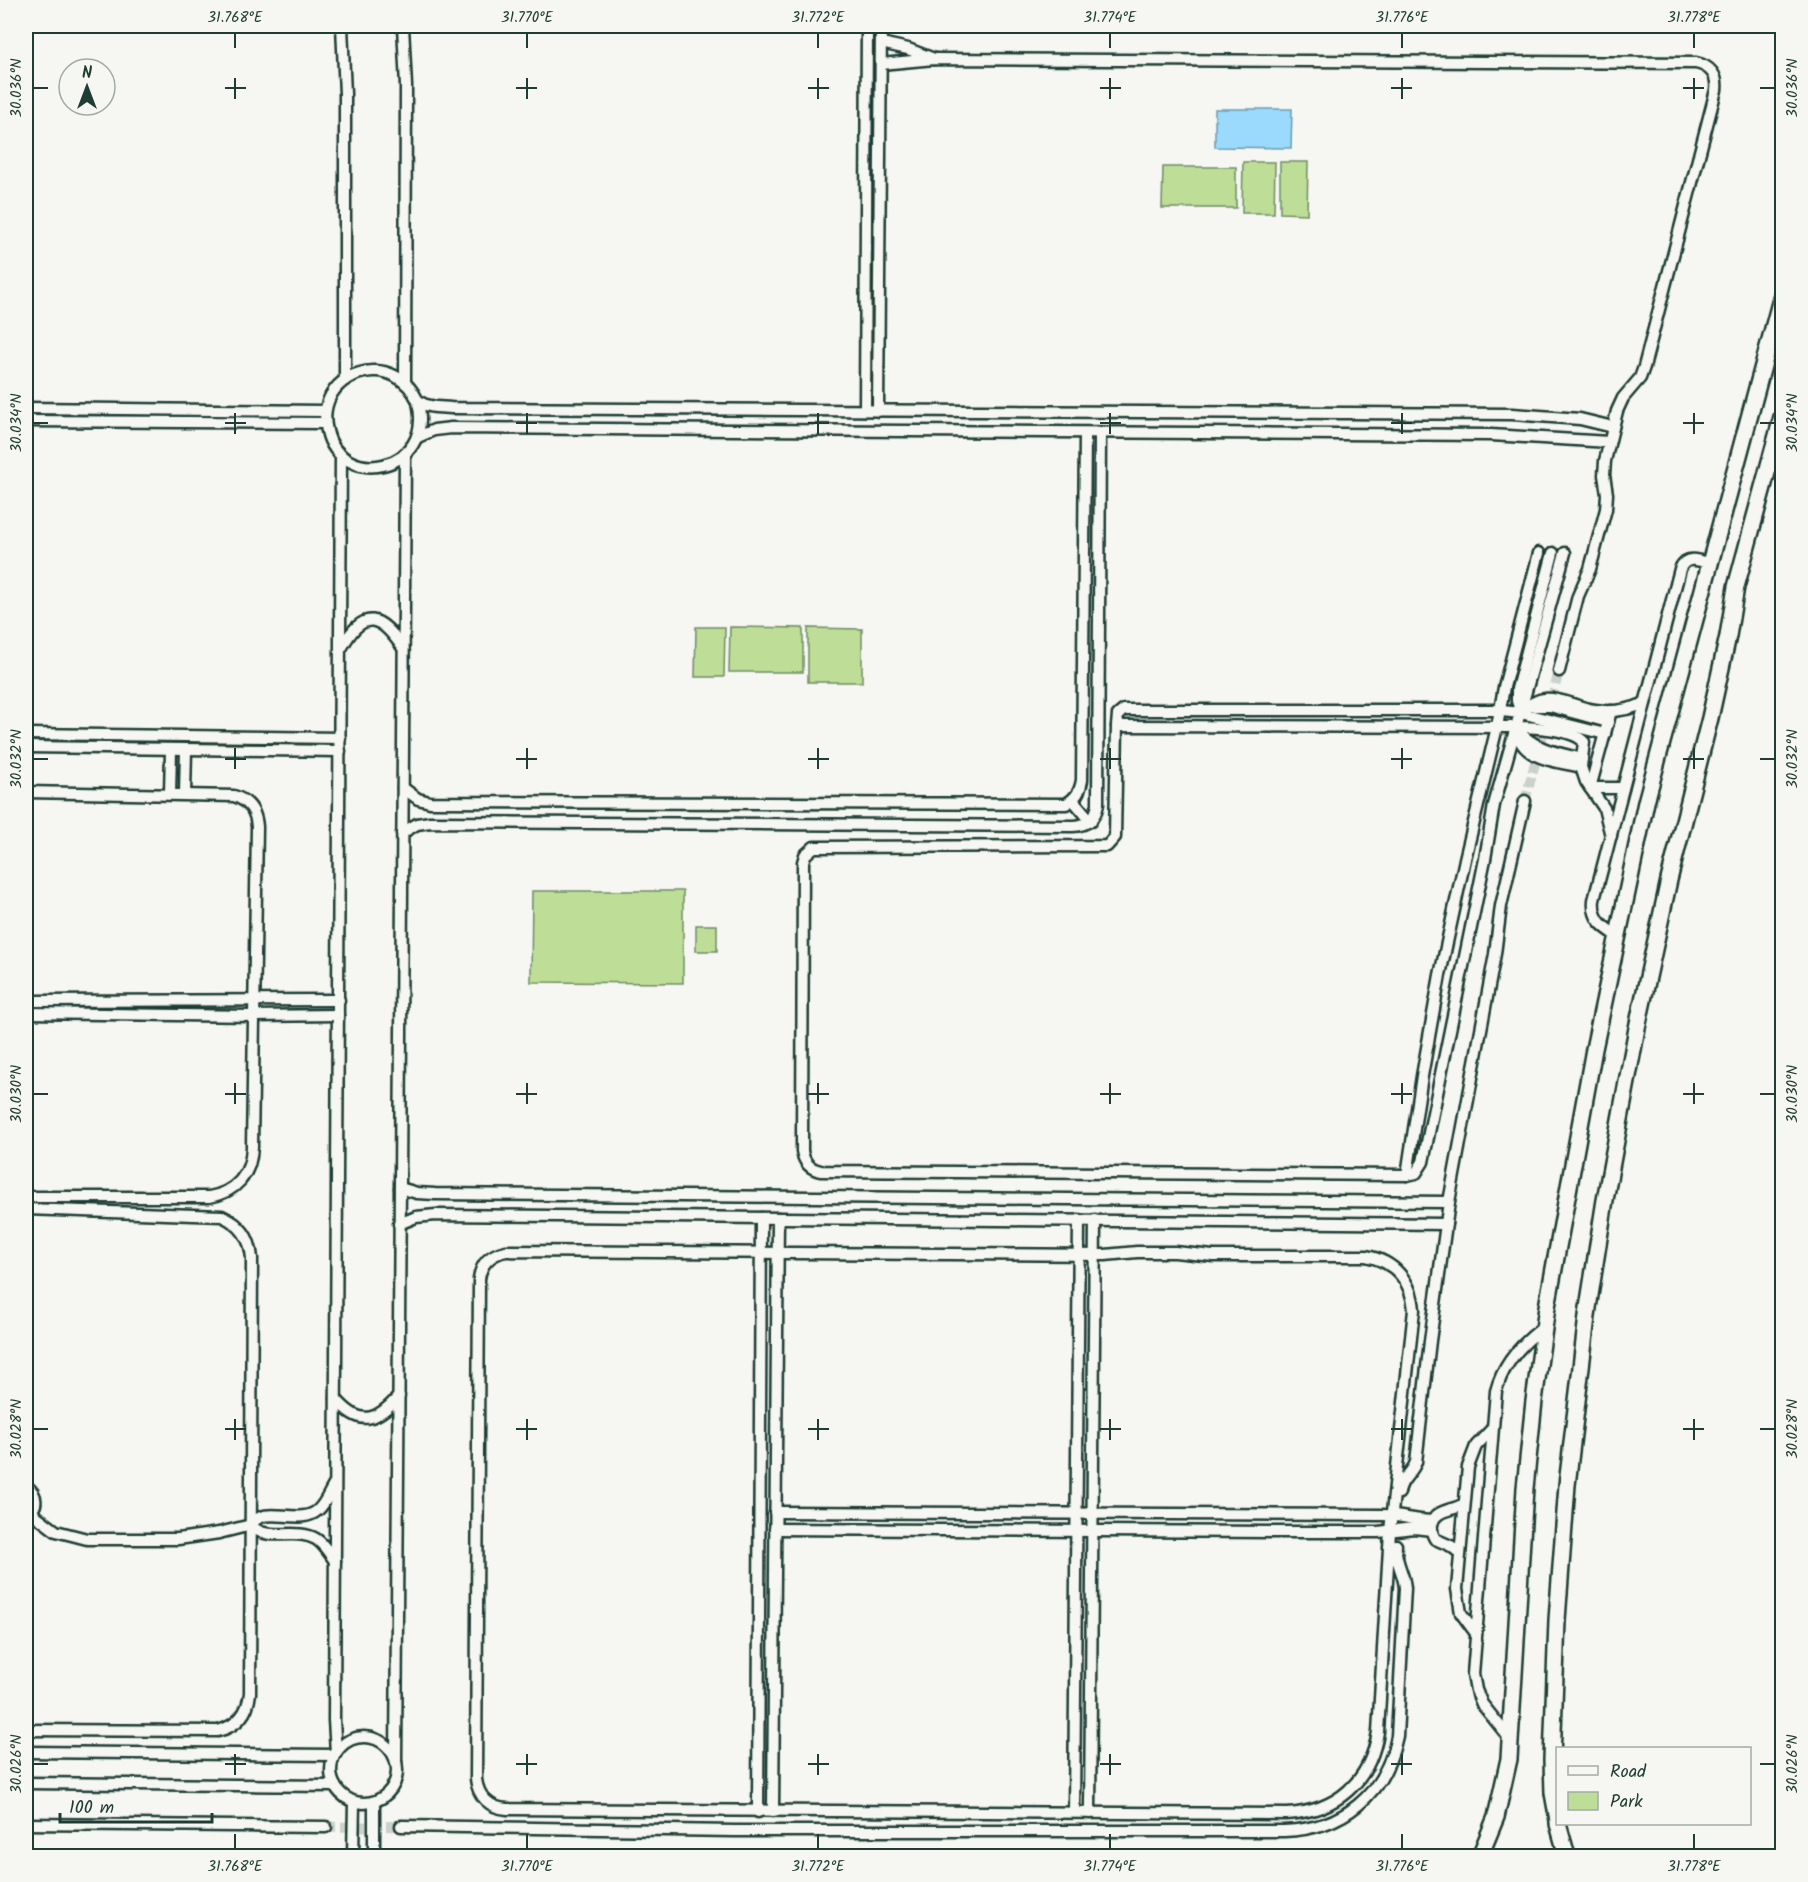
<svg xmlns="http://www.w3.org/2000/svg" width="1808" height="1882" font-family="Kalam,sans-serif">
  <rect width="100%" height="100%" fill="#f6f6f2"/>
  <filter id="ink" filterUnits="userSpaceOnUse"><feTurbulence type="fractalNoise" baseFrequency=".0167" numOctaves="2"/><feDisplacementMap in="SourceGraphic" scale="12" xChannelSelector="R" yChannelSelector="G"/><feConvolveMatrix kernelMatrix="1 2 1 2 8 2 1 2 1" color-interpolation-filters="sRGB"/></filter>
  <g filter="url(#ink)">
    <!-- green -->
    <g fill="#bedd96" stroke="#6e8d65" stroke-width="1.5">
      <polygon points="1243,162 1275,162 1274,213 1242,213"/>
      <polygon points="1280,162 1308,162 1307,214 1280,213"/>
      <polygon points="1163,167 1236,167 1236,208 1162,208"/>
      <polygon points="696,627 725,627 724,677 695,677"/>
      <polygon points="730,627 803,628 803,672 729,672"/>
      <polygon points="808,628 862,629 862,682 808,682"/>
      <polygon points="532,891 683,891 683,983 531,982"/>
      <rect x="696" y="925" width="21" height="26"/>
    </g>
    <!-- water -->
    <polygon fill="#9bdafd" stroke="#699bad" stroke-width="1.5" points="1215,109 1292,109 1291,148 1215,147"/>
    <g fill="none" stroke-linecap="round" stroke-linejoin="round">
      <!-- street-tunnel -->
      <g stroke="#cbd1cc" stroke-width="10" stroke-dasharray="10 5" stroke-linecap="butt">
        <polyline points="1525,801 1559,671"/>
        <polyline points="326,1827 401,1826"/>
      </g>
      <defs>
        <g id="street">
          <polyline points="342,26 345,94 345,380"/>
          <polyline points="403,26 406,86 405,383"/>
          <polyline points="881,43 908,49 934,59"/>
          <path d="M881 64 934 59 1696 63C1710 66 1718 75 1716 90L1644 367 1640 378 1623 398 1617 411 1605 461 1604 475 1607 494 1606 509 1590 569 1578 596 1559 671"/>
          <path d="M418 402C435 473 340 489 327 431 324 419 325 406 331 395 340 380 355 372 373 371 388 370 404 379 412 391 415 394 416 400 420 402 428 408 442 407 451 408L1512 414 1580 419 1613 427"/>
          <polyline points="26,408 325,411"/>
          <polyline points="865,410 867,26"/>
          <polyline points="878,411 881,26"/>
          <polyline points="26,421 325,423"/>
          <polyline points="418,437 434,430 451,428 1491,435 1609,442"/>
          <path d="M1565 553 1494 805 1485 859 1423 1162 1416 1173 1407 1175 821 1171C810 1169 804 1163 802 1151L803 862 805 855 814 847 1107 846 1115 837 1117 726 1118 715 1124 710H1492L1521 713 1605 734"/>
          <path d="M342 647C364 607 381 616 403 648"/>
          <polyline points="1534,706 1550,706 1608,722"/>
          <polyline points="1611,711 1590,788 1623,788"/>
          <polyline points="1521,713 1517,701 1517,689 1553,553"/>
          <path d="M1521 713C1545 685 1567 706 1595 710 1612 713 1629 710 1645 703"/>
          <path d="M1117 726 1516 727C1533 727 1573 729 1584 742L1581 767 1586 782 1604 808 1611 836"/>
          <path d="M1517 730C1521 760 1557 761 1581 767"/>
          <path d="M1518 730C1534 750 1559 753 1582 759"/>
          <polyline points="26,734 340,738"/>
          <polyline points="26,747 340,751"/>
          <path d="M403 788 418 799 430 802 1066 804C1076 798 1080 792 1082 780L1085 433"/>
          <path d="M26 792 234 796C249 801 256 811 257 827L252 1147C251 1175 236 1192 209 1197H26"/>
          <polyline points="170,794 171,750"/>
          <polyline points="185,794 186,750"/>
          <polyline points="1073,800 1091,821"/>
          <path d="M402 833 417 824 430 822 1073 826C1087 826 1096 818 1098 804L1100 433"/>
          <path d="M1618 936C1603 927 1592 919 1594 900L1680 569C1686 555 1698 560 1710 564"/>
          <polyline points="26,1001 339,1000"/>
          <polyline points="26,1013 254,1016 338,1015"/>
          <polyline points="1407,1175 1422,1076 1440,975 1465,859 1497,727 1504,687 1539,553"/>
          <polyline points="400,1188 417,1193 435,1194 1449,1202"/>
          <path d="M26 1209 222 1216C241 1225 250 1237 252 1258L250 1693C248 1714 237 1726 218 1731L26 1730"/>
          <polyline points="399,1224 416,1217 436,1215 1446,1224"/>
          <path d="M506 1251 1105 1255 1137 1252H1175L1213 1256H1366C1394 1261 1412 1281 1414 1310L1390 1531 1378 1732C1370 1782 1337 1811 1287 1814L507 1809C490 1808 478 1797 476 1779L479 1279C481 1263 491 1254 506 1251Z"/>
          <path d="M336 1399C360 1427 376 1422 399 1396"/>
          <path d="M26 1486C38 1494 39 1508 26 1515"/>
          <path d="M1399 1493C1400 1479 1412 1474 1416 1462L1430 1341 1449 1202 1495 954 1501 906 1525 801"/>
          <path d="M31 1512 56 1531 87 1539H178L219 1533 251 1525C265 1503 299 1527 318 1510 325 1504 329 1493 334 1485"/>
          <path d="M775 1512C978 1514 1181 1514 1383 1515 1399 1515 1416 1521 1433 1521"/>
          <path d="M251 1525C266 1543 296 1527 316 1539 324 1544 329 1553 335 1561"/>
          <polyline points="775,1529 1275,1532 1378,1532 1414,1528 1432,1530"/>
          <path d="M1460 1553 1451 1546 1435 1539C1432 1534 1431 1531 1432 1525 1434 1509 1453 1511 1464 1504"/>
          <polyline points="1475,1632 1461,1613 1457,1589 1468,1467 1476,1446 1492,1429"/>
          <circle cx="364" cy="1770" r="33"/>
          <path d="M1511 1740 1482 1704 1476 1690 1473 1674 1496 1391C1503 1364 1522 1343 1544 1327"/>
          <polyline points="26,1752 334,1755"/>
          <polyline points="336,1753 334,1720 341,455"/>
          <polyline points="396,1761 405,455"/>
          <polyline points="26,1783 335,1786"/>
          <polyline points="374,1802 374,1856"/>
          <polyline points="773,1811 778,1218"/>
          <polyline points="758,1812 761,1218"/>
          <polyline points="1074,1812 1079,1220"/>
          <polyline points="1090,1813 1095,1220"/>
          <polyline points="26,1824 326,1827"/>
          <path d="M401 1826 735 1831H1284C1343 1829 1385 1795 1397 1736L1405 1588C1404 1572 1394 1561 1396 1545"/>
          <polyline points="353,1856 354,1802"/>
        </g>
        <g id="secondary">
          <polyline points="1558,1821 1553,1793 1552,1760 1557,1620 1567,1485 1588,1308 1605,1200 1637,1028 1669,880 1710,718 1728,636 1736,587 1782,417"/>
          <polyline points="1558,1824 1567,1856"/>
          <polyline points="1480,1856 1496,1817 1509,1759 1525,1488 1534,1401 1547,1307 1594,1049 1646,802 1782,295"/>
        </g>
      </defs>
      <!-- street casing -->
      <use href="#street" stroke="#1f3d34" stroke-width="15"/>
      <!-- secondary casing -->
      <use href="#secondary" stroke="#1f3d34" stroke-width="20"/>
      <!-- street -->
      <use href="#street" stroke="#f6f6f2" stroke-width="10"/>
      <!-- secondary -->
      <use href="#secondary" stroke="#f6f6f2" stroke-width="15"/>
    </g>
  </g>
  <!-- ticks -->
  <path fill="none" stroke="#1f3d34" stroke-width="2" d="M235 33V48M527 33V48M818 33V48M1110 33V48M1402 33V48M1694 33V48M235 78V99M527 78V99M818 78V99M1110 78V99M1402 78V99M1694 78V99M33 88H48M225 88H246M516 88H537M808 88H829M1100 88H1121M1391 88H1412M1683 88H1704M1760 88H1775M235 413V434M527 413V434M818 413V434M1110 413V434M1402 413V434M1694 413V434M33 423H48M225 423H246M516 423H537M808 423H829M1100 423H1121M1391 423H1412M1683 423H1704M1760 423H1775M235 748V769M527 748V769M818 748V769M1110 748V769M1402 748V769M1694 748V769M33 759H48M225 759H246M516 759H537M808 759H829M1100 759H1121M1391 759H1412M1683 759H1704M1760 759H1775M235 1083V1104M527 1083V1104M818 1083V1104M1110 1083V1104M1402 1083V1104M1694 1083V1104M33 1094H48M225 1094H246M516 1094H537M808 1094H829M1100 1094H1121M1391 1094H1412M1683 1094H1704M1760 1094H1775M235 1419V1440M527 1419V1440M818 1419V1440M1110 1419V1440M1402 1419V1440M1694 1419V1440M33 1429H48M225 1429H246M516 1429H537M808 1429H829M1100 1429H1121M1391 1429H1412M1683 1429H1704M1760 1429H1775M235 1754V1775M527 1754V1775M818 1754V1775M1110 1754V1775M1402 1754V1775M33 1764H48M225 1764H246M516 1764H537M808 1764H829M1100 1764H1121M1391 1764H1412M1760 1764H1775M235 1834V1849M527 1834V1849M818 1834V1849M1110 1834V1849M1402 1834V1849M1694 1834V1849"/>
  <!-- margin -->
  <rect width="1808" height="1882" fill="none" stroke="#f6f6f2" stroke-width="66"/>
  <!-- legend -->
  <rect x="1556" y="1747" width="195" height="78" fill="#f6f6f2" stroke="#a0aca6" stroke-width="1.5"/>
  <rect x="1568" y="1766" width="30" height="9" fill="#f6f6f2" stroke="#a0aca6" stroke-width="1.5"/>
  <text x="1610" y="1777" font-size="18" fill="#1f3d34">Road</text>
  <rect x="1568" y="1792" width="30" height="18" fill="#bedd96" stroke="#a0aca6" stroke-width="1.5"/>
  <text x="1610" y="1807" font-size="18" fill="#1f3d34">Park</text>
  <!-- north arrow -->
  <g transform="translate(87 87)"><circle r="28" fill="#f6f6f2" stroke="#a0aca6" stroke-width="1.5"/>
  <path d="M0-4.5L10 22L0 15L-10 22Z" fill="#1f3d34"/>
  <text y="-9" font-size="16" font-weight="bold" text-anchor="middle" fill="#1f3d34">N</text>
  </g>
  <!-- scale -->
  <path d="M60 1813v9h152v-9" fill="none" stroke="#1f3d34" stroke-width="3"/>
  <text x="69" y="1813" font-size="18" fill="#1f3d34" stroke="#f6f6f2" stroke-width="4.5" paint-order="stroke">100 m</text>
  <rect x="33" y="33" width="1742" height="1816" fill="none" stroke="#1f3d34" stroke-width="2"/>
  <g font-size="15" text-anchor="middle" fill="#1f3d34">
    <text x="235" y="22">31.768°E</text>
    <text x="527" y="22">31.770°E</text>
    <text x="818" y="22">31.772°E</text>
    <text x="1110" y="22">31.774°E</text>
    <text x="1402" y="22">31.776°E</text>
    <text x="1694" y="22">31.778°E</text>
    <text transform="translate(16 88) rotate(-90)" y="5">30.036°N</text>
    <text transform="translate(1792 88) rotate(-90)" y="5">30.036°N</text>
    <text transform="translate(16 423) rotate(-90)" y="5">30.034°N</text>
    <text transform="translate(1792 423) rotate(-90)" y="5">30.034°N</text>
    <text transform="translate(16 759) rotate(-90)" y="5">30.032°N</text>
    <text transform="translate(1792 759) rotate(-90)" y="5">30.032°N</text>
    <text transform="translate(16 1094) rotate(-90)" y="5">30.030°N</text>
    <text transform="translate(1792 1094) rotate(-90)" y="5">30.030°N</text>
    <text transform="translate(16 1429) rotate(-90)" y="5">30.028°N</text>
    <text transform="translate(1792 1429) rotate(-90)" y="5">30.028°N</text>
    <text transform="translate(16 1764) rotate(-90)" y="5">30.026°N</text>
    <text transform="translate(1792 1764) rotate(-90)" y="5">30.026°N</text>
    <text x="235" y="1871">31.768°E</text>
    <text x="527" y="1871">31.770°E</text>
    <text x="818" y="1871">31.772°E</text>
    <text x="1110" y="1871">31.774°E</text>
    <text x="1402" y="1871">31.776°E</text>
    <text x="1694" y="1871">31.778°E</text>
  </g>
</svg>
